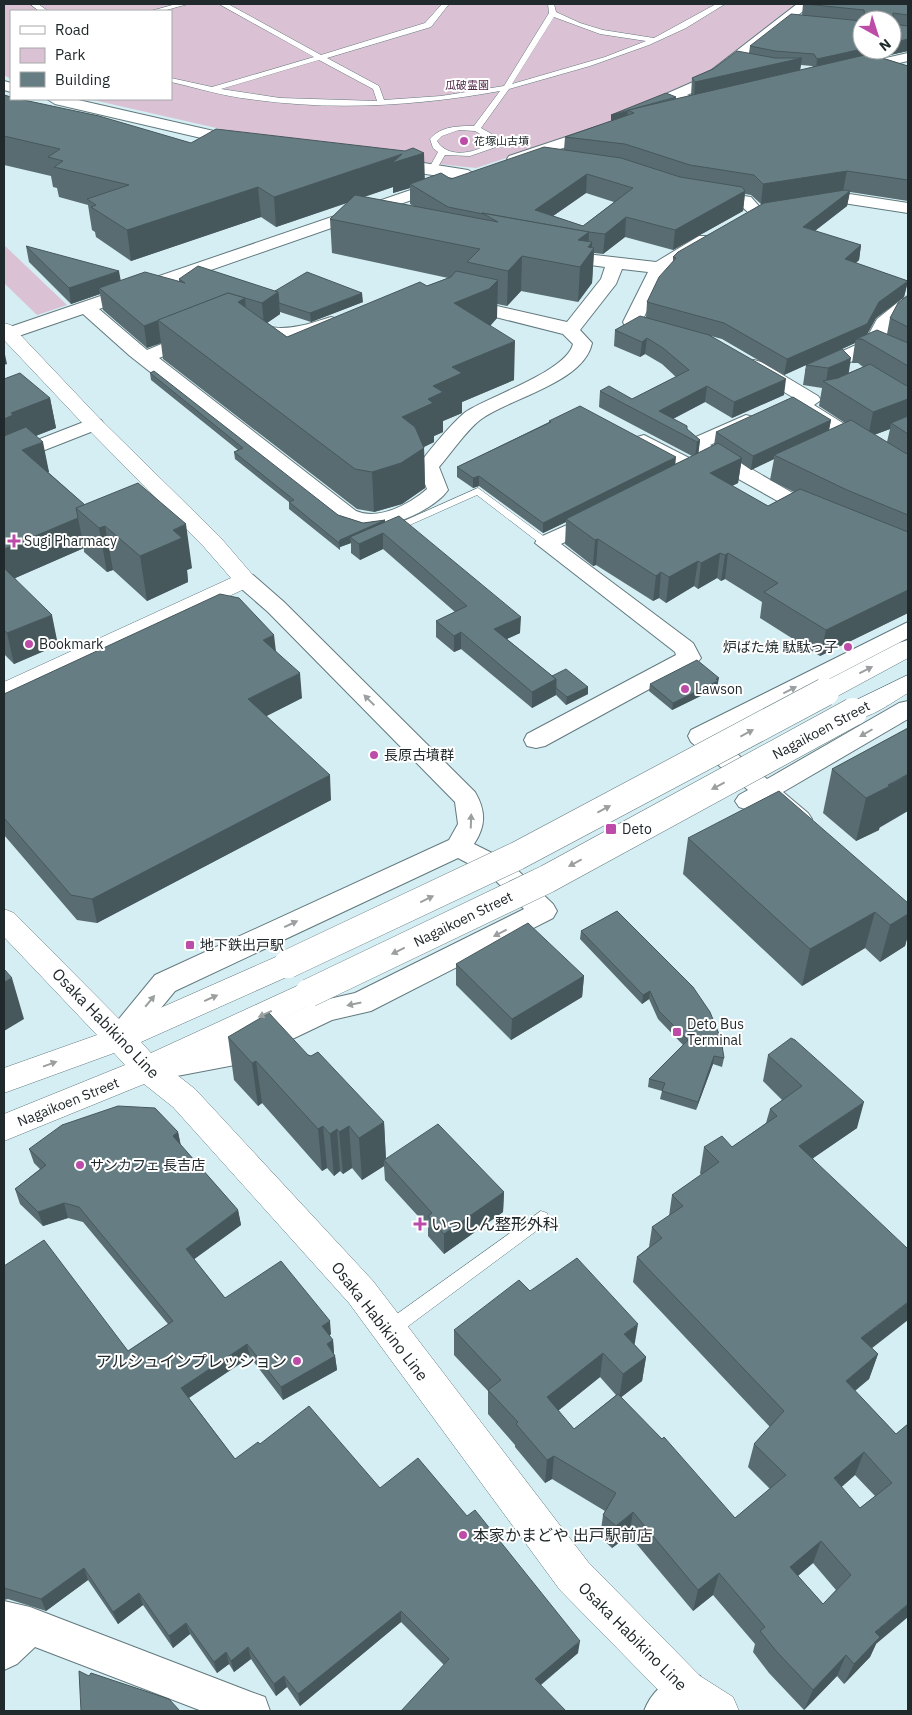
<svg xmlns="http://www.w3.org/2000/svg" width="912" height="1715" font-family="'IBM Plex Sans','Noto Sans JP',sans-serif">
  <rect width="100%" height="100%" fill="#d4eef3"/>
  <!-- green -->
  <g fill="#dbc1d4">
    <polygon points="4,4 799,4 702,81 632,116 476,168 420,162 349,158 89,99 171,99 171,11 11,11 11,79 4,75"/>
    <polygon points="4,245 67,305 37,315 4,283"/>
  </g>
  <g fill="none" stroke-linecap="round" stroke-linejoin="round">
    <defs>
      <g id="lane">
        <polygon points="30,4 38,4 48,11 39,11"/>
        <polygon points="176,4 188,4 163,11 151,11"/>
        <path d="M219 4H228L321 55 425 23 442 4H449L431 27 327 58 379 86 384 100 441 96 504 86 549 13 548 4H554L556 12 580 23 603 30 654 38 716 4H725L686 28 649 45 590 66 509 89 481 128 497 137 496 147 470 156 445 155 435 172 432 173 428 170 438 152 433 148 430 139C441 126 458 126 474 126L500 91C417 106 333 111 249 99 223 96 197 88 171 82V78L212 87 314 57ZM554 17 600 34 646 41 605 57 512 84ZM319 60 373 89 377 101 280 98 221 89ZM459 130 475 131 490 140 489 144C474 153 448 159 437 141L442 136Z"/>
        <polygon points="478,488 550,541 550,545 542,545 477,495 394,532 386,532 384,530"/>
        <polygon points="541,1211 547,1213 549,1218 547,1223 395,1336 389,1338 383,1336 380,1330 383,1324"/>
      </g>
      <g id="street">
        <polygon points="797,4 812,4 710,85 687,95 695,98 704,105 701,108 691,108 668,99 665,96 668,93 700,79"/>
        <polygon points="908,53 908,61 855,73 848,69 850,66"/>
        <polygon points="4,81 11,83 11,92 4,90"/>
        <polygon points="47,99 74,99 240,137 248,142 240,147 55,104"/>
        <polygon points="599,126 607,131 605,134 515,164 507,159 509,156"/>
        <polygon points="389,160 411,161 468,170 476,175 468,180 383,168 381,165 383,162"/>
        <path d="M443 179 451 184 449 187 99 309 147 350 188 333H202L204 337 202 341 159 358 356 511C378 521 410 504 427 489L418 466C427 453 455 419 467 411 490 396 567 371 573 344L563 334 456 307 453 303 456 299 462 298 567 322 601 279 605 267 554 260 551 256 554 252 560 251 656 262 699 236H711L714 240 711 244 666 271 643 319 671 327 673 331 671 335 664 337 625 326 623 322 648 272 622 269 616 284 580 330 592 343C584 383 509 398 480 420 465 432 452 452 439 467L448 490C435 509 391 528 367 528 358 528 349 524 340 521L130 356 83 314 4 341V329Z"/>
        <path d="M708 191 751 197 764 212 762 216C748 219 749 209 738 205 727 201 714 202 702 200L700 196 702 192Z"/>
        <polygon points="843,193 908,203 908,213 843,203 813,208 807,207 805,203 807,199"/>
        <polygon points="908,298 908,312 892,326 880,349 823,374 809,374 806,370 809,366 865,341 877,319 902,299"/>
        <path d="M331 317 338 319 340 323 338 327C304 339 276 342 241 332L239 328 241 324C254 321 268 328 281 328 299 328 314 322 331 317Z"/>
        <polygon points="754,360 761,362 818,396 821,400 814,405 908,464 908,479 901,477 792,408 789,404 796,399 747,370 744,366 747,362"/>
        <polygon points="746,415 753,417 756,421 753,425 710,445 822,510 826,514 822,518 815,520 808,518 708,462 686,444 689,440"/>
        <polygon points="94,418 101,420 104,424 101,428 4,466 4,453"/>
        <polygon points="644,435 701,464 704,468 701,472 694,474 687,472 637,445 634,441 637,437"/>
        <polygon points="596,512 604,513 607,518 604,523 561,544 693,643 701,658 697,663 545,746 536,748 527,746 524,740 527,734 676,655 675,652 535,543 538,538"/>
        <path d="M245 573 253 575 284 602 475 792C486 811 486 826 474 844L508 861 553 904 557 911 553 918 371 1011 332 1020 240 1064 156 1080 146 1076 141 1068 146 1060 225 1045 316 1002 355 993 524 909 490 875 458 858 175 991 129 1047 119 1050 109 1047 105 1039 109 1031 155 975 449 840 458 824 455 802 268 612 237 585 234 580 237 575Z"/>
        <path d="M908 622V638L717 737 767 779 899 703 908 701V719L783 792 808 813 812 819 808 825C789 831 777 815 764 803L748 810 739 807 735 801 739 795 748 790 691 742 688 736 691 730Z"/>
        <polygon points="4,1601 30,1607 251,1692 265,1697 270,1711 202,1711 35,1647 17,1664 4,1670"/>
        <path d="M686 1671 700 1676 705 1690 700 1704 691 1711H644C651 1692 667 1679 686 1671Z"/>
      </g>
      <g id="secondary">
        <polygon points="4,323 11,325 101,420 220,537 257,580 253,585 4,700 4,682 231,578 204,547 87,428 4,340"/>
        <polygon points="908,640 908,658 834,698 825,700 816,698 813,692 816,686 899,643"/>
        <path d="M908 675V693C890 703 865 724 844 718L840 712 844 706Z"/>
        <polygon points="4,909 14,913 124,1024 278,956 288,953 298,956 303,964 298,972 141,1042 151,1053 299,985 309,982 319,985 324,993 319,1001 172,1071 195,1089 373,1281 588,1562 700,1676 733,1697 739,1711 683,1711 672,1704 560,1590 349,1303 173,1107 144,1084 4,1141 4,1114 125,1065 114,1053 4,1093 4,1068 97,1035 4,937"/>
      </g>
    </defs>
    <!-- lane casing -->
    <use href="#lane" stroke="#62797e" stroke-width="1"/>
    <!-- street casing -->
    <use href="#street" stroke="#62797e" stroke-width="2"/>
    <!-- secondary casing -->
    <use href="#secondary" stroke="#62797e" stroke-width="1"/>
    <!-- lane -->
    <use href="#lane" fill="#fff" fill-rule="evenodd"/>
    <!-- street -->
    <use href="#street" fill="#fff" fill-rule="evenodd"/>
    <!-- secondary -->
    <use href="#secondary" fill="#fff" fill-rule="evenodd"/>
    <defs>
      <g id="secondary-bridge">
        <polyline points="288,964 517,856 825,692"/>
        <polyline points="309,993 547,879 853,712"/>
      </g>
    </defs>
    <!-- secondary-bridge casing -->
    <use href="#secondary-bridge" stroke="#62797e" stroke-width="29" stroke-linecap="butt"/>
    <!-- secondary-bridge -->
    <use href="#secondary-bridge" stroke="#fff" stroke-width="28"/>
  </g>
  <!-- wall -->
  <g fill="#586c71" fill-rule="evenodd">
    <path d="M803 4H908V51L880 57 908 66V201L850 192 847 206 815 231 861 245 859 260 856 263 908 281 904 297 876 318 867 334H887L890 318 908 295V613L820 656 760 618 762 602 725 579 721 581 717 578 698 589 694 586 666 603 659 598 653 601 596 565 593 566 565 544 566 522 543 533 479 486 473 488 457 477V467L549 422V421L675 464 692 456 599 407 600 391 632 399 676 377 662 364 645 354 640 357 614 346 615 330 646 318 647 302 673 262V257L762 204H761L751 195 745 194 743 211 673 250 625 237 603 254 594 253 592 283 578 302 521 291 507 306 497 304V318L490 326 514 380 462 402V413L443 421V432L434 436V442L424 447 425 488 402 504 374 512 357 509 163 359 161 343 147 348 103 310 100 294 71 304 29 262 26 246 121 281H179V279L363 302 311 322 280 312V314L267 323 287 337 448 278 332 253 330 219 347 203 276 227 261 217 131 261 96 237 95 232 92 230 88 205 59 197 57 188 53 187 51 176 4 165V95L191 143 424 179H451L564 150 565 137 611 121V115L676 97V99L691 96 692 78 749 53 750 46 802 15ZM862 20H892L862 50ZM801 65 812 66 813 67 800 70ZM393 187V193L410 188V204L415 207 364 197ZM586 193 614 202 583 226 553 216ZM711 336 722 339 784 375 806 365 803 385 822 388 819 406 845 423 829 430 831 420 716 432 714 445 698 453 700 440 673 419 705 402 732 418 784 395ZM855 343 852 363H858L863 367 848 373 825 357ZM890 429 887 442 874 435ZM774 459 770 480 794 492 768 506 732 486 738 483 741 463 751 470Z"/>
    <polygon points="150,373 338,515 363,523 385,520 385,522 520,633 507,639 552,676 588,687 588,694 566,705 556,695 532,708 461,649 454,652 436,637 436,621 455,612 383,549 360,560 351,553 351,543 340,547 340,550 289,509 289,502 235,459 234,452 238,450 151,380"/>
    <polygon points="4,379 50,398 56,428 36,436 49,472 48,472 85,505 192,568 187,570 188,582 147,601 113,570 107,572 84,552 84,548 15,578 58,645 14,664 4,654"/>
    <polygon points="276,651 302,698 266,716 331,800 97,923 77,920 4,835 4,694"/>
    <polygon points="650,684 718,685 717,688 672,710 649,691"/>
    <polygon points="908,728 879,830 856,841 823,813 832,769"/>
    <polygon points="688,838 908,903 908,935 905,946 880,962 865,948 802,986 683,874"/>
    <polygon points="617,911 724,1058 722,1067 713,1064 696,1110 660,1099 662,1091 648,1087 649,1079 683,1045 658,1019 649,999 642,1004 580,939 581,931"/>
    <polygon points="456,964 584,976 582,997 511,1040 456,985"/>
    <polygon points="228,1037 308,1055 384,1122 386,1158 504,1192 503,1212 444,1254 428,1236 428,1227 385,1180 384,1166 362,1180 352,1168 343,1174 340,1171 334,1176 327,1168 322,1171 262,1103 258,1106 234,1080"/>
    <path d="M768 1055 857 1128 813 1158 872 1348 878 1354 869 1379 855 1391 896 1434 908 1424 876 1644 870 1657 844 1684 837 1676 804 1710 769 1673 753 1652 755 1644 713 1595 693 1611 629 1535 612 1548 600 1537 603 1515 605 1511 552 1479 545 1483 515 1447V1445L488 1414V1391L454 1355V1330L635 1345 646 1357 642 1381 621 1397 735 1518 770 1489 748 1467 754 1444 770 1427 633 1282 637 1257 649 1247 652 1227 669 1216 672 1195 701 1175 700 1173 704 1147H732L766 1123 770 1109 782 1100 763 1081ZM600 1377 616 1395 574 1429 558 1411ZM855 1475 875 1496 860 1508 841 1487ZM813 1563 836 1590 823 1604 798 1576Z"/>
    <polygon points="178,1132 181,1146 238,1210 241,1225 194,1259 225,1298 331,1334 329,1336 333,1340 334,1354 335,1356 337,1370 283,1400 250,1357 189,1398 235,1459 260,1444 380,1488 578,1653 541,1685 444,1665 401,1622 300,1706 287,1687 276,1696 251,1659 234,1672 229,1664 217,1673 190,1634 173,1648 143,1605 118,1624 88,1580 46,1611 8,1599 4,1600 4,1266 128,1351 168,1324 83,1222 68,1218 43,1226 20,1204 15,1189 40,1169 34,1163 29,1149"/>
  </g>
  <!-- shaded-wall -->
  <g fill="#47585c">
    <polygon points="908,39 908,51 816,72 817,59 862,49 892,50 892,43"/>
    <polygon points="802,58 799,76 694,99 695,82"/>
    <polygon points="628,111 627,117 611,121 611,115"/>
    <polygon points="424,153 425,183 410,184 410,188 393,193 393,187 276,227 274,197 402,154"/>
    <polygon points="847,171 843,191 761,204 763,184"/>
    <polygon points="587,174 586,193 540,225 535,210"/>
    <polygon points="258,187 261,217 131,261 127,230"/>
    <polygon points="745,191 743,211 673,250 675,230"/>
    <polygon points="850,191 847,206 800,242 803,227"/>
    <polygon points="626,217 625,237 603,254 605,234"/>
    <polygon points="589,232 588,257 588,247 592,242 592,252 594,248 592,283 578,302 580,267 578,240"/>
    <polygon points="861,245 859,260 842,274 845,259"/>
    <polygon points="522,256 521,291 507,306 508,271"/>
    <polygon points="119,271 122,287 99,288 100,294 71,304 69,288"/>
    <polygon points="498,280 497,318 489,327 454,303"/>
    <polygon points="908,281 904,297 876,318 864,340 856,339 855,343 784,375 787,359 879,302"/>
    <polygon points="278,292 280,314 264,325 262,303"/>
    <polygon points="362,293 363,302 311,322 310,313"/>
    <polygon points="245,298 248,336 238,302"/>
    <polygon points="158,320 161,343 147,348 144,326"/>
    <polygon points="647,338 645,354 640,357 642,342"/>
    <polygon points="515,341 514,380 462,402 462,413 443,421 443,432 434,436 434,442 403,457 402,417 428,399 433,386 452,367"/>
    <polygon points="4,350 7,364 4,365"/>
    <polygon points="851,358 848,378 826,383 828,368"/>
    <polygon points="786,379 784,395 732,418 734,402"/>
    <polygon points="707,386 705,402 663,424 659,411"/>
    <polygon points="50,398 56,428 19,442 4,451 4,419 11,413"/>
    <polygon points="908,399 908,422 891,423 890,429 868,437 873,412"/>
    <polygon points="831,420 828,434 774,455 774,459 751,470 753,456"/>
    <polygon points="700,440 698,457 695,458 697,442"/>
    <polygon points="43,442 49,472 28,480 22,450"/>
    <polygon points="424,448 425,488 402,504 374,512 372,472"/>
    <polygon points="676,457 675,468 566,519 566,522 543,533 543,523"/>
    <polygon points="742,458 738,483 707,498 710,473"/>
    <polygon points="479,476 479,486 473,488 473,478"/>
    <polygon points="78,518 84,548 4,583 4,549"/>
    <polygon points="385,520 385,527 350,537 351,543 340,547 340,550 339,543 340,540"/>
    <polygon points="186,524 192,568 187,570 188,582 147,601 140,556 173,530"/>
    <polygon points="105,526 113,570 107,572 99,528"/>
    <polygon points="383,533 383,549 360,560 359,544"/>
    <polygon points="598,539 596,565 593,566 595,540"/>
    <polygon points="720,553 717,578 698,589 701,563"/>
    <polygon points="728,553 725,579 721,581 725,555"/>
    <polygon points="698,561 694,586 666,603 669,577"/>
    <polygon points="661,572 659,598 653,601 656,576"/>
    <polygon points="908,590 908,613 820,656 826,630"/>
    <polygon points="52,615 58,645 14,664 7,633"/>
    <polygon points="521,617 520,633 494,645 494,629"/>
    <polygon points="461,632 461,649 454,652 454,636"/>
    <polygon points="274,635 277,660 263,640"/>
    <polygon points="300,673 302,698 251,724 248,699"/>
    <polygon points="719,678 717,688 672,710 673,703"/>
    <polygon points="556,679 556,695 532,708 532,692"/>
    <polygon points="588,687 588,694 566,705 567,697"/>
    <polygon points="908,774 908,811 879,828 879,830 856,841 866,798"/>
    <polygon points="330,775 331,800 97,923 92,899"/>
    <polygon points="875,912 865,948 802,986 810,949"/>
    <polygon points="908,914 908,935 905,946 880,962 890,925"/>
    <polygon points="584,976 582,997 511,1040 512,1019"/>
    <polygon points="12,978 24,1019 4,1031 4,982"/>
    <polygon points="650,991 649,999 642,1004 643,995"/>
    <polygon points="714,1056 713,1064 696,1110 698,1102"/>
    <polygon points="256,1061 262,1103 258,1106 252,1063"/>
    <polygon points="864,1102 857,1128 793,1172 799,1146"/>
    <polygon points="384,1122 386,1163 384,1160 384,1166 362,1180 359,1138"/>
    <polygon points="323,1126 327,1168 322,1171 318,1129"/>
    <polygon points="349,1126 352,1168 343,1174 339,1132"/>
    <polygon points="337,1129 340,1171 334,1176 330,1134"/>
    <polygon points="178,1132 181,1147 173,1136"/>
    <polygon points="504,1192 503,1212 444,1254 444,1234"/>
    <polygon points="64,1203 68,1218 43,1226 38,1212"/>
    <polygon points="238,1210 241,1225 189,1263 186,1249"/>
    <polygon points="908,1302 908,1320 853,1363 861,1338"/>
    <polygon points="330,1321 331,1334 323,1340 322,1326"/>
    <polygon points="638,1324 634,1348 624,1334"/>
    <polygon points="333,1340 334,1353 328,1357 327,1344"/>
    <polygon points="247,1344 250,1357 184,1401 181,1388"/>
    <polygon points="603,1353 600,1377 545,1421 547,1397"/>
    <polygon points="878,1354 869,1379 837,1405 846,1381"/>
    <polygon points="335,1356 337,1370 283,1400 281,1387"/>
    <polygon points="646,1357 642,1381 619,1399 623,1374"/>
    <polygon points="864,1452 855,1475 826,1501 834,1478"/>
    <polygon points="554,1456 552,1479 545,1483 547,1460"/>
    <polygon points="633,1512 629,1535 612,1548 616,1526"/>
    <polygon points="821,1541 813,1563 782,1589 790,1567"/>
    <polygon points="84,1568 88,1580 46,1611 41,1599"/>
    <polygon points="719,1573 713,1595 693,1611 698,1590"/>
    <polygon points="139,1593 143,1605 118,1624 113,1612"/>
    <polygon points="908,1604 908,1617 876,1644 870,1657 844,1684 854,1664 875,1632"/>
    <polygon points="401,1611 401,1622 300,1706 298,1694"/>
    <polygon points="186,1623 190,1634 173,1648 169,1636"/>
    <polygon points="580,1641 578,1653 534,1690 535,1679"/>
    <polygon points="248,1647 251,1659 234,1672 231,1661"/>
    <polygon points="226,1652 229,1664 217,1673 214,1662"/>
    <polygon points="846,1655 837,1676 804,1710 813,1690"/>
    <polygon points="284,1676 287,1687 276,1696 274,1684"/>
  </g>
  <!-- building -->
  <g fill="#667e83" stroke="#47585c" fill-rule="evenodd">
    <polygon points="805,4 908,4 908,15 893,13 893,24 908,26 908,39 892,43 892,20 865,20 864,10"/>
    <polygon points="791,14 862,21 862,49 817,59 814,54 775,51 750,46"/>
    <polygon points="737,51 775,58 802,58 695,82 692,78 713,69"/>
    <polygon points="869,54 908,66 908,180 847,171 763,184 754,175 690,165 625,144 565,137 634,113 628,110"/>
    <polygon points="666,93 676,97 611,115"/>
    <polygon points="4,95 11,97 11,99 19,99 99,116 191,143 216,129 405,151 413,148 424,153 392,163 402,154 274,197 258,187 127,230 91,207 96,205 87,199 129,185 54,167 63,161 48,157 60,149 4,136"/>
    <path d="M544 147 621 158 680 177 742 187 745 191 675 230 626 217 605 234 589 232 482 213 483 214 448 207 410 184 441 173 451 179ZM587 174 633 188 583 226 535 210Z"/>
    <polygon points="845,190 850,191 803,227 861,245 845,259 908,281 879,302 867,324 787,359 724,323 647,302 659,277 676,258 673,257 678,252 764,203"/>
    <polygon points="355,195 498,222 482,213 589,232 578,240 592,242 588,247 594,248 580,267 522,256 508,271 467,262 480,249 330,219"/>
    <polygon points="26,246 119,271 69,288"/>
    <polygon points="198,266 278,292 262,303 228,293 144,326 99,288 145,272 185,283 179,279"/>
    <polygon points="456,271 498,280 489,289 454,303 515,341 452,367 462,373 433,386 443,392 428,399 433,403 402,417 415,427 424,448 401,463 372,472 355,469 158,320 228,293 245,298 238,302 287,337 420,282 427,286 451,277"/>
    <polygon points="307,272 362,293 310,313 279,303 278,292 275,291"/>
    <polygon points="908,295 908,327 890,318 898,303"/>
    <polygon points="640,316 709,335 786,379 734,402 707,386 659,411 687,426 687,429 700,440 697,442 600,391 609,386 632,399 689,370 663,348 647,338 642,342 615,330"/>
    <polygon points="877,330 908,343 908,366 862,339 856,339"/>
    <polygon points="842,349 851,358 828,368 806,365"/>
    <polygon points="870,364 905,385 908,386 908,399 873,412 823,381 838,378"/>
    <polygon points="154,371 338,515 363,523 385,520 340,540 339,543 289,502 294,500 234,452 243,448 150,373"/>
    <polygon points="20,373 50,398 11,413 13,415 4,419 4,379"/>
    <polygon points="793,397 831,420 753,456 716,432"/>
    <polygon points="580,406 676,457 543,523 479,476 473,478 457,467 551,422 549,421"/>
    <polygon points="908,416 908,434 891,423"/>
    <polygon points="851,420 905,453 908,454 908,515 847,490 774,455"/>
    <polygon points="26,427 43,442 22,450 85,505 76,508 78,518 4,549 4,436"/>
    <polygon points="718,443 742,458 710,473 768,506 800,489 908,532 908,590 826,630 764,592 778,583 728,553 725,555 720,553 701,563 698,561 669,577 661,572 656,576 598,539 595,540 566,519"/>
    <polygon points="138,483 186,524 173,530 182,538 140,556 105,526 99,528 76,508"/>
    <polygon points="399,516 521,617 494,629 556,679 532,692 461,632 454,636 436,621 467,606 417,562 383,533 359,544 350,537"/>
    <polygon points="4,568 52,615 7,633 4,630"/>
    <polygon points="220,594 239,598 274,635 263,640 300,673 248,699 330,775 92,899 71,895 4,818 4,694"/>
    <polygon points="697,660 719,678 716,679 718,681 673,703 650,684"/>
    <polygon points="566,669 588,687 567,697 556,688 556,679 552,676"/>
    <polygon points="908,728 908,774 888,785 890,786 866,798 832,769"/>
    <polygon points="779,791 908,903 908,914 890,925 875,912 810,949 688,838"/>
    <polygon points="617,911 693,987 710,1012 721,1039 724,1058 714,1056 698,1102 662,1091 665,1083 649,1079 688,1040 659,1011 650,991 643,995 581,931"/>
    <polygon points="528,923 584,976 512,1019 456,964"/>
    <polygon points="4,969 12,978 4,982"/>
    <polygon points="269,1013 308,1055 311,1056 318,1052 384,1122 359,1138 349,1126 339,1132 337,1129 330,1134 323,1126 318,1129 256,1061 252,1063 228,1037"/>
    <path d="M791 1038 795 1040 864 1102 799 1146 908 1249V1302L861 1338 878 1354 846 1381 896 1434 908 1424V1604L875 1632 880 1637 854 1664 846 1655 813 1690 777 1652 760 1631 765 1627 719 1573 698 1590 633 1512 616 1526 603 1515 616 1493 554 1456 547 1460 516 1424 518 1422 488 1390 501 1380 454 1330 519 1280 530 1291 577 1258 638 1324 624 1334 646 1357 623 1374 603 1353 547 1397 574 1429 618 1394 662 1439 664 1437 735 1518 786 1475 754 1444 784 1411 637 1257 662 1238 652 1227 683 1206 672 1195 719 1162 704 1147 722 1136 732 1147 777 1116 770 1109 802 1086 768 1055ZM864 1452 892 1483 860 1508 834 1478ZM821 1541 851 1575 823 1604 790 1567Z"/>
    <polygon points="118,1106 155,1108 178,1132 173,1136 238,1210 186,1249 225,1298 281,1261 330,1321 322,1326 333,1340 327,1344 335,1356 281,1387 247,1344 181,1388 235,1459 258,1442 260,1444 309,1406 380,1488 418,1458 467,1516 475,1510 580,1641 535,1679 566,1711 401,1711 449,1659 401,1611 298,1694 284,1676 274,1684 248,1647 231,1661 226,1652 214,1662 186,1623 169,1636 139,1593 113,1612 84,1568 41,1599 4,1588 4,1266 44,1240 128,1351 173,1321 79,1207 64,1203 38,1212 15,1189 46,1165 29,1149 62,1125"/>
    <polygon points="438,1124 504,1192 444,1234 428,1216 432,1213 384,1160"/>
    <polygon points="79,1671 89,1676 91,1673 169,1699 180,1711 81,1711"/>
  </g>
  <!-- one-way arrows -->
  <defs><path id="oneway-solid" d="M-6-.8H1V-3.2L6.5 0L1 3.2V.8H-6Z" transform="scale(1.25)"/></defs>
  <g fill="#9b9fa0">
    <use href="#oneway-solid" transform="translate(866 670) rotate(-27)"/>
    <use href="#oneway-solid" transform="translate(790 690) rotate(-27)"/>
    <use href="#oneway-solid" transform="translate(369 700) rotate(-135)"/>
    <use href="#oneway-solid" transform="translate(747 733) rotate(-28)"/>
    <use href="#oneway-solid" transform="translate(866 733) rotate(150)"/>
    <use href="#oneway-solid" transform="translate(718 786) rotate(152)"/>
    <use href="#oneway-solid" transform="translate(604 809) rotate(-28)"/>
    <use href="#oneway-solid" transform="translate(471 821) rotate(-88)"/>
    <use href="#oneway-solid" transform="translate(575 863) rotate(152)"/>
    <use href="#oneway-solid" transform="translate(427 899) rotate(-26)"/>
    <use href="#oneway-solid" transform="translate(291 924) rotate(-25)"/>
    <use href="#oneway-solid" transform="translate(500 933) rotate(153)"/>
    <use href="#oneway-solid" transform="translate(398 951) rotate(154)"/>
    <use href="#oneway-solid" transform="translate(211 998) rotate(-24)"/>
    <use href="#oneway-solid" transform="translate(150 1001) rotate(-50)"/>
    <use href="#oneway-solid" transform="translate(354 1004) rotate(168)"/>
    <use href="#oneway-solid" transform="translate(265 1014) rotate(155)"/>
    <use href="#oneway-solid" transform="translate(50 1064) rotate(-20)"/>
  </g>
  <!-- markers -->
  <g fill="#bd4ca8" stroke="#fff" stroke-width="2">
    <circle cx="464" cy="141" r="5"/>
    <path d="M11.5 533.5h5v5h5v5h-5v5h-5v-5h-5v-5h5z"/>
    <circle cx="29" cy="644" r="5"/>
    <circle cx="848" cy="647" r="5"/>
    <circle cx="685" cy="689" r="5"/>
    <circle cx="374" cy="755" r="5"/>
    <rect x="605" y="823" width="12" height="12" rx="2.5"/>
    <rect x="185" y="940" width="10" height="10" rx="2.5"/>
    <rect x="672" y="1027" width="10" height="10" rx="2.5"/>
    <circle cx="80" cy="1165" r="5"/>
    <path d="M417.5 1216.5h5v5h5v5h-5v5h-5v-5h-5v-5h5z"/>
    <circle cx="297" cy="1361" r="5"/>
    <circle cx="463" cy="1535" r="5"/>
  </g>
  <g text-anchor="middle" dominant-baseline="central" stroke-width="4" stroke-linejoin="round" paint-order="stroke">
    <!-- far-park labels -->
    <g font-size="11" fill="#502747" stroke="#fff">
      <text x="467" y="85">瓜破霊園</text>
    </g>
    <!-- far-poi labels -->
    <g font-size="11" fill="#20292b" stroke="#fff" text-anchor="start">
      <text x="474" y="141">花塚山古墳</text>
    </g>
    <!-- poi labels -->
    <g font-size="14" fill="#20292b" stroke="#fff" text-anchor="start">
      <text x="24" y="541">Sugi Pharmacy</text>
      <text x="39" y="644">Bookmark</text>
      <text x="838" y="647" text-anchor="end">炉ばた焼 駄駄っ子</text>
      <text x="695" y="689">Lawson</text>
      <text x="384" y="755">長原古墳群</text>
      <text x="622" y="829">Deto</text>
      <text x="200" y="945">地下鉄出戸駅</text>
      <text x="687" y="1024">Deto Bus<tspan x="687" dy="16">Terminal</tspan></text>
      <text x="90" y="1165">サンカフェ 長吉店</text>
    </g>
    <!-- street labels -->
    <g font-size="14" fill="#20292b" stroke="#fff">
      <text transform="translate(821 730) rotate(-28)">Nagaikoen Street</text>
      <text transform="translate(463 919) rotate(-26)">Nagaikoen Street</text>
      <text transform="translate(68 1102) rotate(-22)">Nagaikoen Street</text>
    </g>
    <!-- near-street labels -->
    <g font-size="16" fill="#20292b" stroke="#fff">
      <text transform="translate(106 1023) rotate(46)">Osaka Habikino Line</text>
      <text transform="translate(380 1321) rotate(52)">Osaka Habikino Line</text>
      <text transform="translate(633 1636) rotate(45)">Osaka Habikino Line</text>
    </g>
    <!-- near-poi labels -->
    <g font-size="16" fill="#20292b" stroke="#fff" text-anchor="start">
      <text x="431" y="1224">いっしん整形外科</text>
      <text x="287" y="1361" text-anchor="end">アルシュインプレッション</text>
      <text x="473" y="1535">本家かまどや 出戸駅前店</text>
    </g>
  </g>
  <!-- border -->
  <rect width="912" height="1715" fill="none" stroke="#20292b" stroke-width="10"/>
  <!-- legend -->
  <rect x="10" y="10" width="162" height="90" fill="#ffffff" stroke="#a6a9aa"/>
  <rect x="20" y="26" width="25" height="8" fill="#ffffff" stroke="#a6a9aa"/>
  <text x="55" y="35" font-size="15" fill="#20292b">Road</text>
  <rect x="20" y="48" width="25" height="15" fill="#dbc1d4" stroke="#a6a9aa"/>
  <text x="55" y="60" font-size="15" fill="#20292b">Park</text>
  <rect x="20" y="72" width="25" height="15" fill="#667e83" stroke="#a6a9aa"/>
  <text x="55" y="85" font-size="15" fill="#20292b">Building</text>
  <!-- north arrow -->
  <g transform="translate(877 35) rotate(141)"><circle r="24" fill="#ffffff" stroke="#a6a9aa"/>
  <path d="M0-4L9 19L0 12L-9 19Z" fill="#bd4ca8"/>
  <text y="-8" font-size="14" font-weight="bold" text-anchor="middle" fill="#20292b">N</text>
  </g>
</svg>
